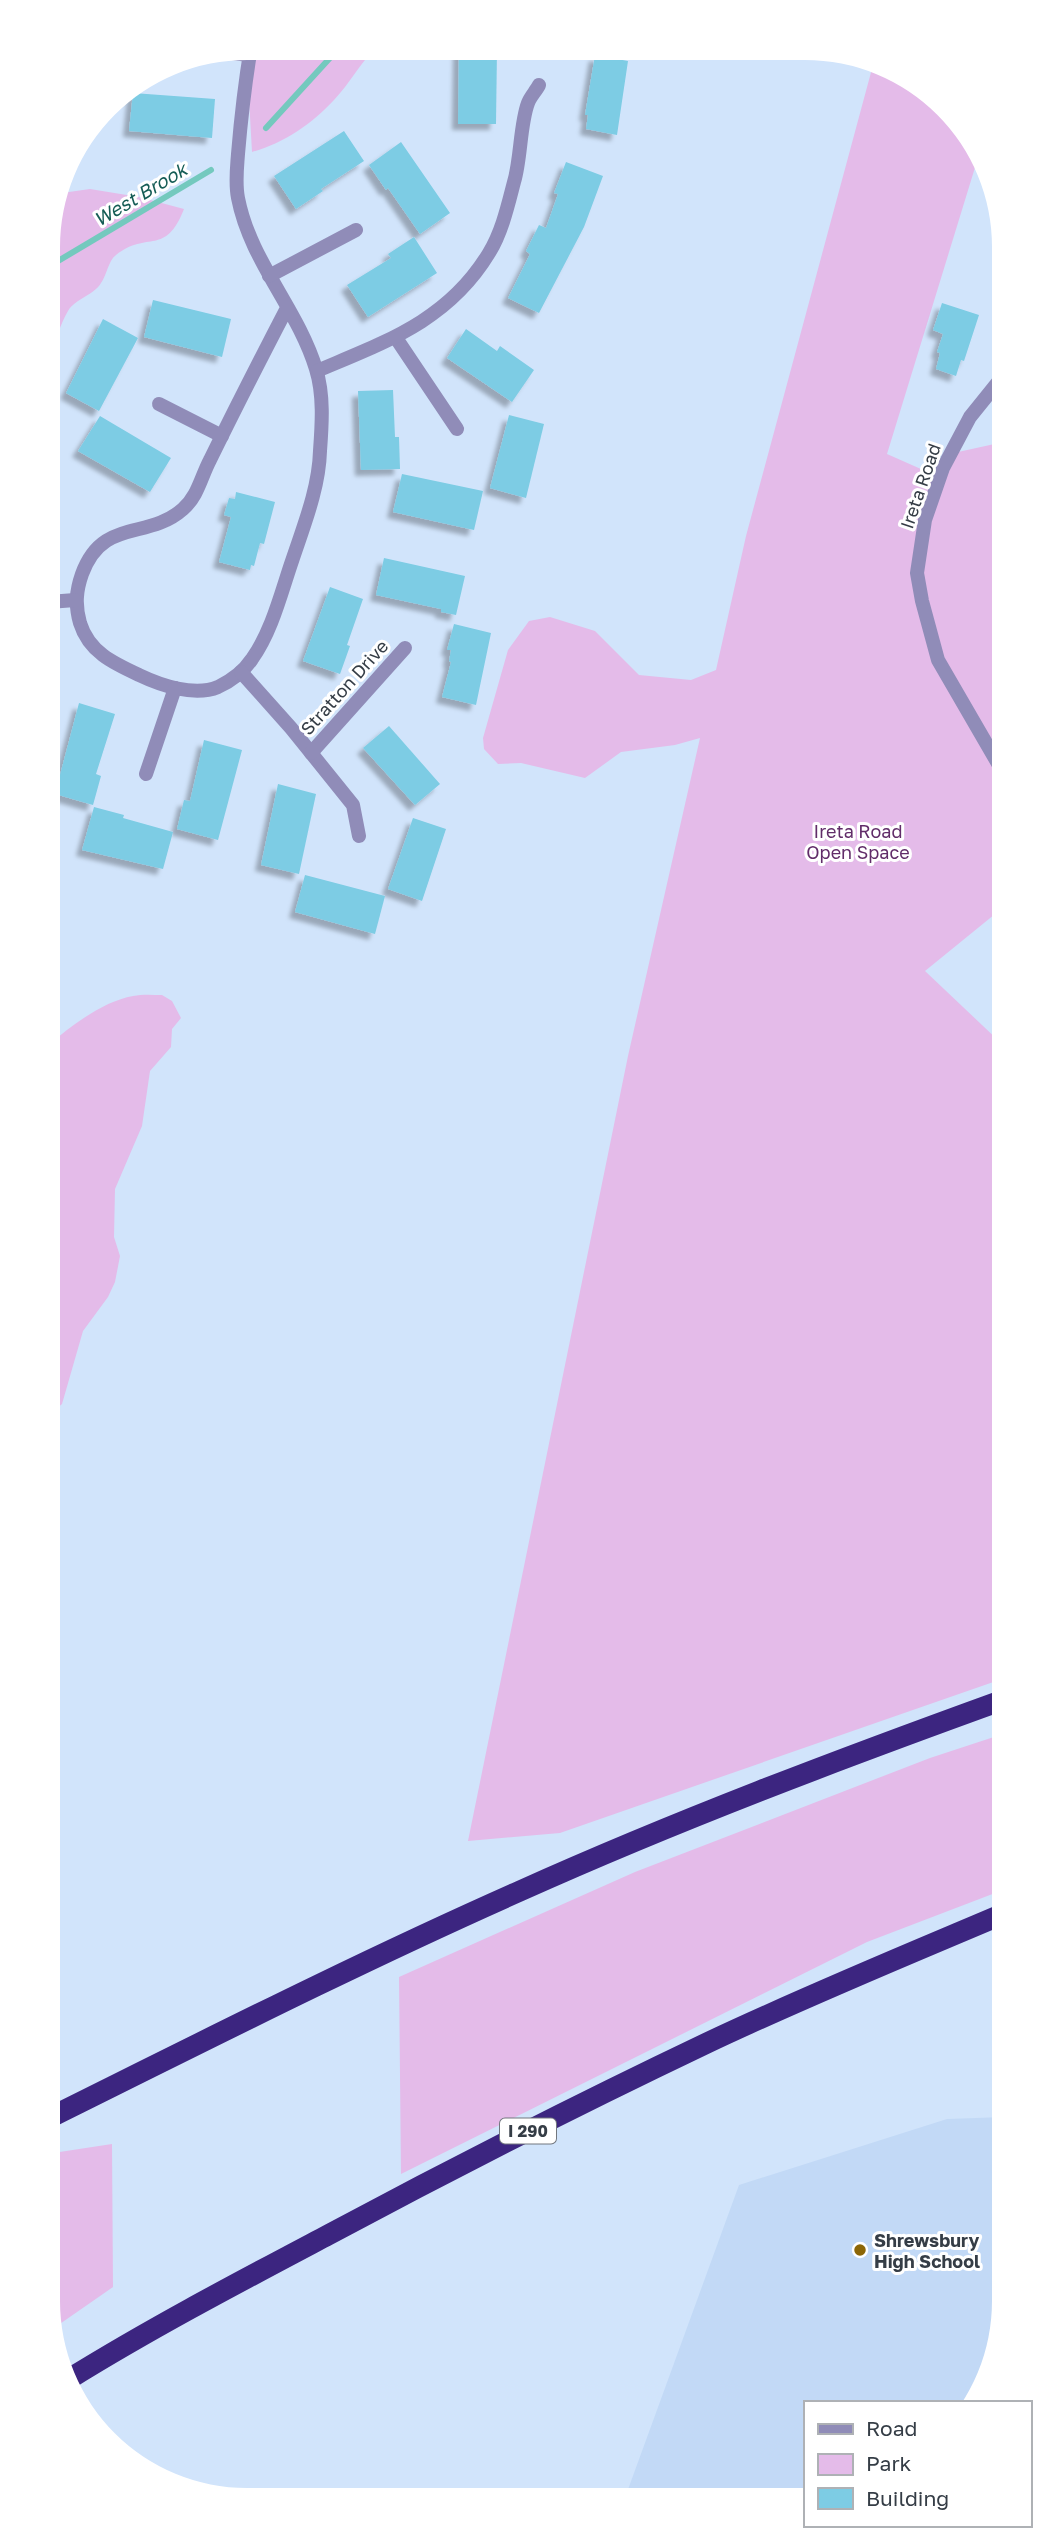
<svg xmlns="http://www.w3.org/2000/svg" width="1052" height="2548" font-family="'Golos Text',sans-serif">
  <defs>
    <filter id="shadow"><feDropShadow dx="-6" dy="6" stdDeviation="2" flood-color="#0004"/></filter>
  </defs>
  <rect width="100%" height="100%" fill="#d1e4fb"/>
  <!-- built -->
  <polygon fill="#c2d9f6" points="1004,2117 1004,2315 971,2403 805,2403 805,2494 626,2495 739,2185 947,2119"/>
  <!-- green -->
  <g fill="#e4bbe9">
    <path d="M255 47 375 48C360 64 349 84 334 100 312 124 282 144 252 152L248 81Z"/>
    <polygon points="873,65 937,97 977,161 887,454 939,477 949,454 999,443 1000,910 925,971 1001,1043 1002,1679 560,1833 468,1841 628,1056 700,738 675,745 621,752 585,778 521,763 498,764 484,749 483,738 508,650 529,621 550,617 595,631 639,675 691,680 716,670 746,536"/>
    <path d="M90 189 139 197 184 209C165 257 148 230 116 255 108 261 107 275 101 283 94 295 75 299 68 311 60 324 58 338 48 350V237L62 193Z"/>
    <path d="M162 995 172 1001 181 1018 172 1029 171 1047 150 1071 142 1126 115 1189 114 1237 120 1256 115 1282 108 1297 83 1331 62 1404 51 1413 50 1044C72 1025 104 1001 133 996 143 994 153 995 162 995Z"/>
    <polygon points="1003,1734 1003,1890 867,1942 401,2174 399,1977 635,1872 930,1758"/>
    <polygon points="112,2144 113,2287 54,2328 53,2153"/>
  </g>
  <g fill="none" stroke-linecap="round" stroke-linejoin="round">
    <!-- stream -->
    <g stroke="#74c9be" stroke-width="6">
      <polyline points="266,128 339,48"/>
      <polyline points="48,267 211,170"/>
    </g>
  </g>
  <!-- building -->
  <g fill="#7dcce4" filter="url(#shadow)">
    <polygon points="459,49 497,49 496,124 458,124"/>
    <polygon points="595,55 628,61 617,135 586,129 588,115 585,115"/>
    <polygon points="133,93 215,99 212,138 129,131"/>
    <polygon points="344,131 364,161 321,189 323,191 296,209 274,176"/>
    <polygon points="401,142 450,213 420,234 388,188 386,190 369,165"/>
    <polygon points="566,162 603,176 584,227 539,313 508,298 530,254 526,251 539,225 546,228 558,194 554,193"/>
    <polygon points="414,237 437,273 368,317 347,285 391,258 388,254"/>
    <polygon points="153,300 231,319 222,357 144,337"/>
    <polygon points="942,303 979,315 964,361 961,360 956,376 936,369 940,353 937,352 943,334 933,330"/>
    <polygon points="103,319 138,338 99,411 66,393"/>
    <polygon points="466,329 497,351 500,346 534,370 512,402 447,358"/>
    <polygon points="393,390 395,437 399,437 400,469 361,470 358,391"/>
    <polygon points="509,415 544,424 526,498 490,488"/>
    <polygon points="100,416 171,458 150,492 78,451"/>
    <polygon points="402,474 483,491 474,530 393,512"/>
    <polygon points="236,492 275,502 264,544 260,543 254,566 251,565 250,570 219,562 231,517 224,515 229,498 235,499"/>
    <polygon points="384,558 465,576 456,615 441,612 441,609 376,595"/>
    <polygon points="330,587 363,599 347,645 350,646 340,674 303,661"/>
    <polygon points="454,624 491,633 476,705 442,697 451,662 449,661 451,650 447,650"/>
    <polygon points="79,703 115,714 96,774 101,776 93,805 55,794"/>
    <polygon points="389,726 440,784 415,805 363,748"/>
    <polygon points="204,740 242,750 218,840 177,829 184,800 190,801"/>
    <polygon points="278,784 316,794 299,874 261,865"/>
    <polygon points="94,807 124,815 123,818 173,832 163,869 82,850"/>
    <polygon points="413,818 446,829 422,901 388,889"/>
    <polygon points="305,875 385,896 375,934 295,912"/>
  </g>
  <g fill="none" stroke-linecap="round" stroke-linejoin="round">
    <!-- street -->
    <g stroke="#908cb8" stroke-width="14">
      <path d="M251 47C245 83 241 118 238 154 237 168 235 183 238 198 250 261 298 309 316 369 324 395 322 424 320 451 319 488 304 525 292 561 281 593 272 631 252 659 244 671 231 681 218 687 194 697 160 685 139 675 113 663 89 652 80 623 75 605 76 591 82 574 103 517 147 541 183 509 198 496 201 477 210 460 235 409 261 358 287 308"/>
      <polyline points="224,52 249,55"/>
      <polyline points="269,276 356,230"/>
      <polyline points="396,338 457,429"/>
      <path d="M317 371C385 342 448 321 489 253 502 232 508 205 514 182 521 159 520 124 528 103 530 97 536 91 539 85"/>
      <polyline points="999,381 970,417 943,468 925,520 917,573 922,601 938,660 1000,767"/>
      <polyline points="159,404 222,436"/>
      <polyline points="49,602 75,600"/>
      <polyline points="241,672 291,728 353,805 359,836"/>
      <polyline points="311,753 405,648"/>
      <polyline points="146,774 175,688"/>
    </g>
    <!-- highway -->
    <g stroke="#3c2580" stroke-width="21">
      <path d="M53 2116C208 2039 362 1961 520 1891 678 1820 840 1759 1003 1700"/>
      <path d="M69 2379C153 2327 241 2281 328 2235 453 2168 579 2104 707 2043 804 1997 904 1956 1003 1914"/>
    </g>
  </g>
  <!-- markers -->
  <circle fill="#8c6606" stroke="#fff" stroke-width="2.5" cx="860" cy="2250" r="7"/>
  <g text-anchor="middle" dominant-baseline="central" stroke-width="6" stroke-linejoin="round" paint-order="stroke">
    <!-- shield labels -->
    <rect fill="#fff" stroke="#72777e" stroke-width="2" x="500" y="2118.5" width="56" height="25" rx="5"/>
    <g font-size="16" font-weight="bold" fill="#353d46">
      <text x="528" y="2131">I 290</text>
    </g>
    <!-- street labels -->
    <g font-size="18" fill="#353d46" stroke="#fff">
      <text transform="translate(920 486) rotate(-71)">Ireta Road</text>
      <text transform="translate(344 687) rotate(-48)">Stratton Drive</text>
    </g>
    <!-- park labels -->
    <g font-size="18" fill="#612c69" stroke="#fff">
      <text x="858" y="831">Ireta Road<tspan x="858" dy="21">Open Space</tspan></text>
    </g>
    <!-- poi labels -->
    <g font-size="18" font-weight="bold" fill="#353d46" stroke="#fff" text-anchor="start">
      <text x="874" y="2240">Shrewsbury<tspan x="874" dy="21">High School</tspan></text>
    </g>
    <!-- water labels -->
    <g font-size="19" font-style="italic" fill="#165d56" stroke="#fff">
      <text transform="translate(140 194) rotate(-31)">West Brook</text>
    </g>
  </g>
  <!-- crop -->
  <path d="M0 0H1052V2548H0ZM247 60H805A187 187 0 0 1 992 247V2301A187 187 0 0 1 805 2488H247A187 187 0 0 1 60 2301V247A187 187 0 0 1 247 60Z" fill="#fff" fill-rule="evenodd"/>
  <!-- legend -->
  <rect x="804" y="2401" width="228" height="126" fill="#ffffff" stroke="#aeb1b5" stroke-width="2"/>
  <rect x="818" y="2424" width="35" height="10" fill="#908cb8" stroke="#aeb1b5" stroke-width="2"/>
  <text x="866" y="2436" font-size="21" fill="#353d46">Road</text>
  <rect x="818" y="2454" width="35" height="21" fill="#e4bbe9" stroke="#aeb1b5" stroke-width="2"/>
  <text x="866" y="2471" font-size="21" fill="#353d46">Park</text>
  <rect x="818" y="2488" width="35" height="21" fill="#7dcce4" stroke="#aeb1b5" stroke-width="2"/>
  <text x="866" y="2506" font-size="21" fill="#353d46">Building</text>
</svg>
